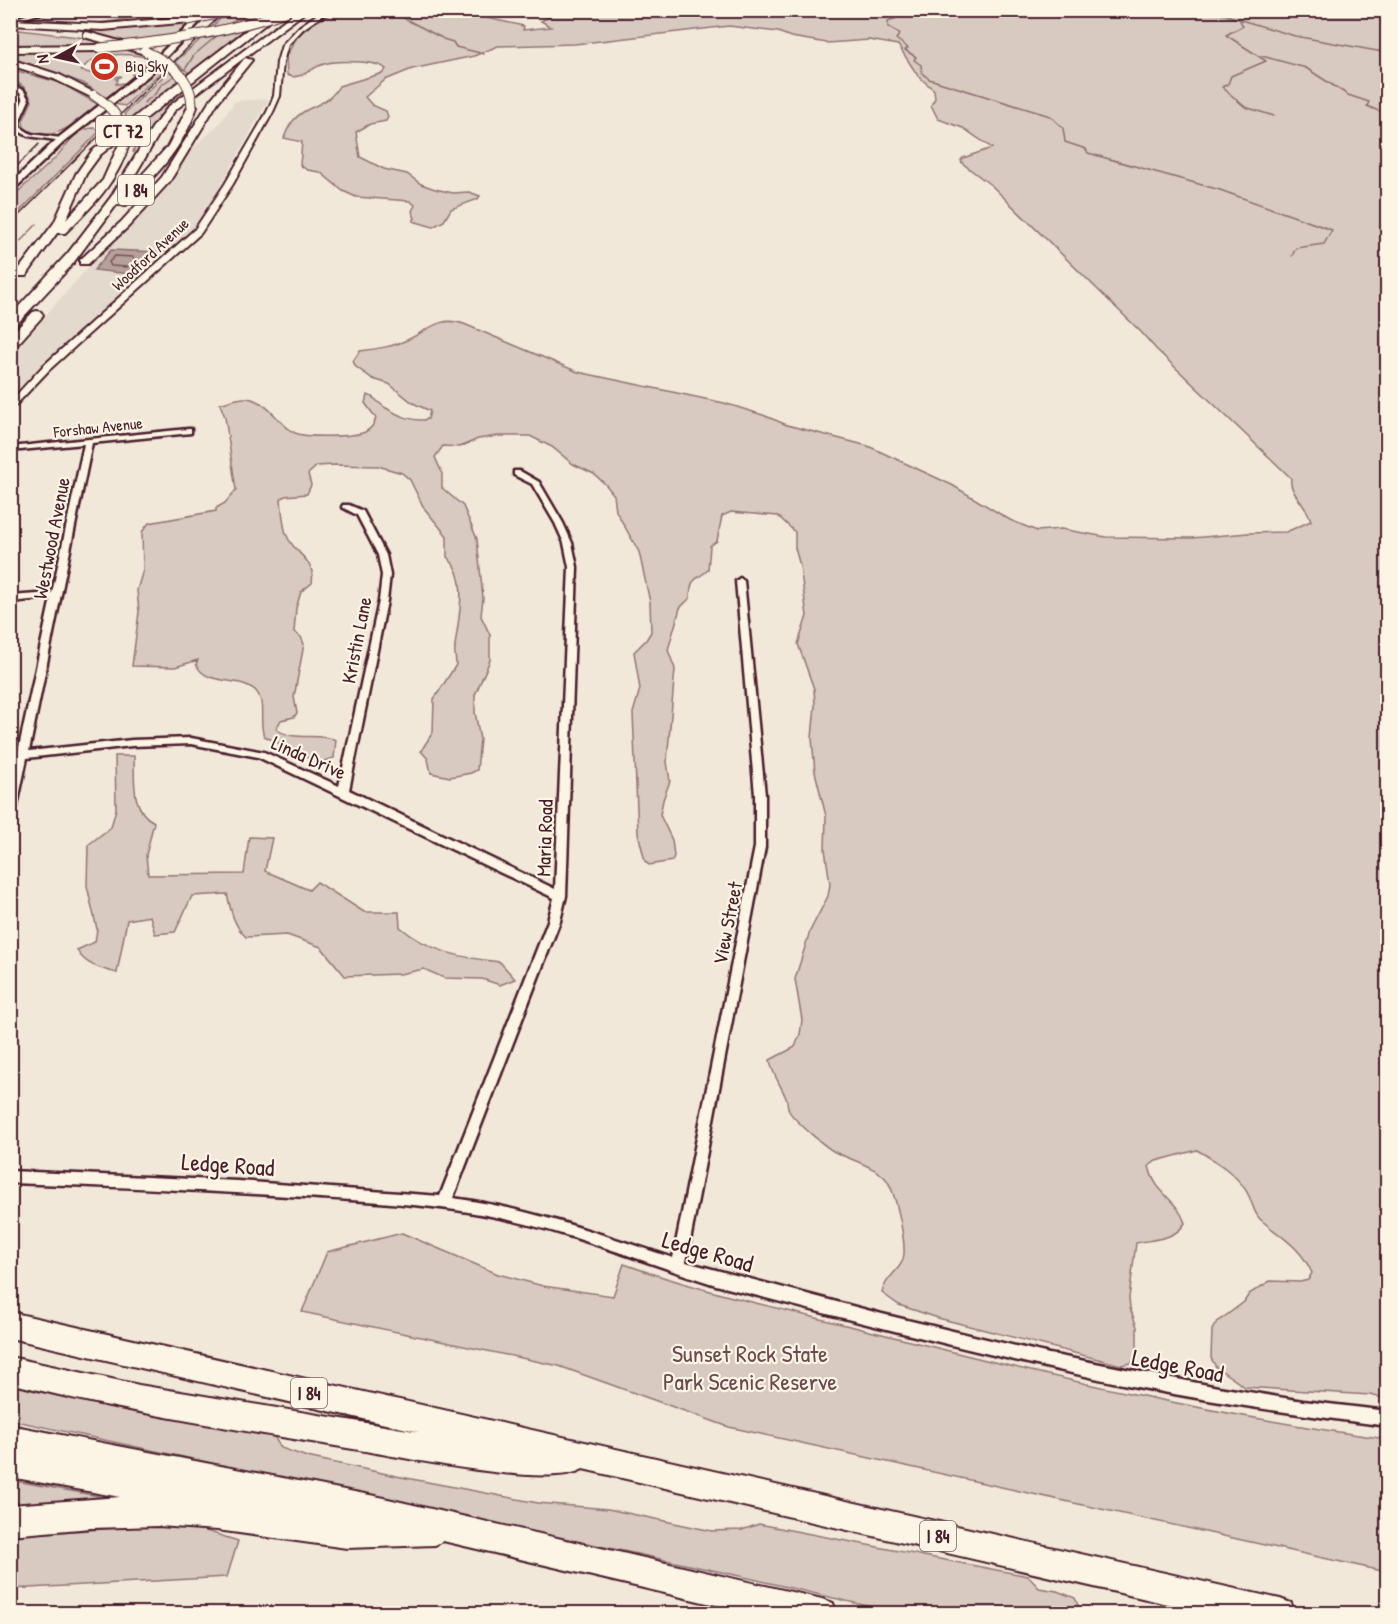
<svg xmlns="http://www.w3.org/2000/svg" width="1398" height="1624" font-family="'Patrick Hand',sans-serif">
  <rect width="100%" height="100%" fill="#f1e8da"/>
  <filter id="ink" filterUnits="userSpaceOnUse"><feTurbulence type="fractalNoise" baseFrequency=".0167" numOctaves="2"/><feDisplacementMap in="SourceGraphic" scale="12" xChannelSelector="R" yChannelSelector="G"/><feConvolveMatrix kernelMatrix="1 2 1 2 8 2 1 2 1" color-interpolation-filters="sRGB"/></filter>
  <g filter="url(#ink)">
    <!-- built -->
    <polygon fill="#e4d9cd" points="269,99 204,215 176,247 28,378 11,404 11,354 107,246 157,196 191,150 219,124 235,101"/>
    <!-- green -->
    <g fill="#d8cac0" stroke="#917476" stroke-width="1.5">
      <path d="M141 11H149L155 15H178L184 11H203L198 17 117 25 16 21 37 15C55 25 128 27 141 11Z"/>
      <polygon points="240,11 271,11 255,21 206,33 225,14"/>
      <path d="M457 11C466 15 478 9 488 14L485 15 487 18 524 26 523 30 551 27 541 21 549 17 545 10 1387 11V1399L1370 1395 1245 1387 1216 1367 1211 1358 1212 1330 1216 1323 1244 1302 1249 1294 1270 1281 1300 1282 1308 1280 1312 1273C1300 1246 1282 1238 1261 1220 1254 1214 1253 1205 1249 1196 1239 1175 1216 1161 1197 1150L1156 1161 1149 1166C1155 1195 1177 1198 1185 1223 1175 1240 1154 1239 1136 1243L1129 1298 1130 1308 1137 1327V1356L1131 1363 1121 1365 938 1318 899 1305 882 1293C885 1276 903 1270 904 1254 905 1238 896 1192 886 1179 878 1168 850 1159 837 1153 827 1149 794 1120 789 1111 787 1107 788 1102 786 1098 781 1085 772 1074 770 1060L795 1047 800 1034 802 1020 795 979 810 931 828 896 830 884 825 849 826 816 815 772 812 738 815 705 814 689 798 644 807 616 800 566 795 548V532L778 516 731 512 722 516 717 541 710 546 708 570C694 582 691 577 690 598L680 608 668 650 675 669 667 762 670 781 663 800 660 815 672 840 674 856 672 861 649 865 645 861 638 833 633 713 640 689 634 652 646 640 651 632 650 602 639 552 616 511 614 495 606 485 594 474 573 464 552 447 530 436H498L478 439 460 447 443 446 435 457 442 473V488L463 506 477 539 483 598 481 616 490 635V660L475 695V712L480 739 477 770 471 773 450 777 431 773 428 759 421 751 433 732 434 699 456 665C456 658 454 653 455 646 458 619 470 578 447 557V536L424 508 410 480 402 473 378 466 334 465 317 466 308 474 311 485 307 494 285 496 281 499C282 509 283 528 287 536 296 556 316 559 312 583L301 592 296 608 294 632 301 637 304 644 294 697 297 713 294 717 281 720 276 729C294 742 316 732 336 740L334 758 318 763 264 736C258 722 267 702 255 690 237 675 206 687 196 664L198 660 175 667 132 666 139 612 137 590 143 570 142 532 149 523 216 511V508L225 503 236 490 225 417 220 404C230 401 241 396 252 399 272 406 279 425 295 433 307 438 353 437 365 432 371 429 374 425 376 418L365 403 367 395C374 396 379 404 386 408 397 415 415 423 428 419L430 411 413 403 389 384 373 379 356 367 353 361 360 351C375 349 392 347 407 340 427 331 440 315 464 324L578 372 724 403 763 415 787 425 868 446 952 485 1010 520 1037 531 1061 529 1106 537 1192 538 1248 533 1286 532 1311 521C1308 506 1288 493 1291 478L1156 349 1141 332 992 186 962 163 961 160 963 158 992 148 963 128 938 119 931 105 935 98 934 90 918 76 898 45 869 40 827 43 791 37 778 32 729 26 575 44 498 46 474 56 412 69 385 80 365 97 372 105 386 111 388 117 386 121 370 124 356 132 360 157 384 169 407 174 421 184 435 189 453 193 469 192 480 196 478 199 451 209 444 221 433 227 413 221 415 218 412 211 415 205 410 201 356 197 343 191 320 172 307 170 300 165 302 142 284 138C297 100 324 113 339 86L383 73 386 69C377 60 333 60 321 65 310 69 299 81 287 75L286 56 297 37 311 24 338 11Z"/>
      <polygon points="195,20 175,39 134,44 80,30"/>
      <polygon points="250,25 189,73 175,62 204,36"/>
      <polygon points="11,29 78,37 118,45 11,48"/>
      <path d="M125 47 155 60 143 71 134 72 138 71 151 58C132 54 94 49 81 71L108 77 122 76 116 79 118 80 116 84 125 83 134 75 131 74H138L109 100 83 83 11 59 10 51Z"/>
      <polygon points="161,63 166,67 125,106 114,104 140,84"/>
      <path d="M10 69 61 83 99 105C78 121 50 148 24 127L23 121 32 101C28 90 22 83 11 80Z"/>
      <polygon points="170,70 180,80 127,122 125,113"/>
      <polygon points="183,85 186,92 160,116 139,152 133,152 136,144 130,144 129,128"/>
      <path d="M94 128 101 130 11 220V198C25 185 40 173 54 159 67 147 74 128 94 128Z"/>
      <path d="M115 756H134C135 779 130 810 154 822L146 855 148 875 244 874 249 837 272 838 265 871 309 890 317 882 364 912H399L400 927C429 952 463 958 500 962L515 979 500 985 482 979 444 978 424 969 400 974 345 976 321 947 287 935 246 937C233 925 231 910 227 894L192 896 175 932 155 934 150 916 127 920 117 973C102 969 84 965 77 950L95 942 97 929 87 886 88 845 111 827 116 809Z"/>
      <path d="M402 1233 498 1274 543 1286 613 1296 624 1264C708 1294 795 1312 882 1334 1049 1377 1217 1416 1387 1439V1572L729 1427 559 1366 302 1312 327 1252Z"/>
      <polygon points="11,1381 273,1435 281,1448 307,1457 401,1477 538,1503 608,1509 712,1531 742,1530 759,1524 1028,1576 1039,1588 1057,1591 1075,1598 1081,1613 897,1613 740,1576 11,1420"/>
      <polygon points="10,1480 115,1499 11,1515"/>
      <polygon points="184,1524 238,1541 227,1577 11,1589 11,1535"/>
    </g>
    <!-- water -->
    <polygon fill="#b6a19c" stroke="#8b6d6f" stroke-width="1.5" points="111,250 157,252 129,274 94,270"/>
    <g fill="none" stroke-linecap="round" stroke-linejoin="round">
      <!-- shore -->
      <polygon stroke="#755358" stroke-width="1.5" points="115,256 133,257 135,261 127,267 111,266 109,262"/>
      <!-- stream -->
      <g stroke="#8b6d6f" stroke-width="1.5">
        <polyline points="388,10 442,38"/>
        <polyline points="909,10 912,13 888,21 888,27 900,34 896,39 908,48 905,50 916,57 914,60 921,65 922,73 929,79 1050,116 1063,128 1065,142 1086,149 1088,153 1220,190 1332,230 1324,244 1296,248 1292,256"/>
        <polyline points="1210,10 1239,19 1243,26 1226,35 1266,61 1231,76 1228,84 1222,87 1245,107 1274,116"/>
        <polyline points="322,18 338,10"/>
        <polyline points="1241,20 1295,36 1388,53"/>
        <polyline points="228,26 235,20 246,17 238,12"/>
        <polyline points="443,39 453,42 456,47 484,54"/>
        <polyline points="1262,56 1306,68 1348,95 1369,102 1367,106 1388,115"/>
        <polyline points="144,103 155,94 161,85 186,68 194,55 219,34"/>
        <polyline points="10,252 37,224"/>
      </g>
      <defs>
        <g id="minor">
          <polygon points="42,10 50,10 10,23 10,20"/>
          <polygon points="10,83 24,91 29,100 19,122 20,127 31,134 61,138 63,141 28,136 15,129 13,122 23,100 20,93 10,87"/>
          <polygon points="10,90 20,101 10,118 10,110 14,101 10,95"/>
          <path d="M188 429H191V433L92 443 29 751 132 740 191 738 264 752 339 786 379 601 382 575 378 555 357 515 342 507 343 505H349L363 511 386 555 390 575 387 601 349 790 555 889 569 567 564 543 555 523 532 484 514 475V471H520L539 482 563 523 572 543 577 567 566 896 560 921 453 1198C529 1208 600 1234 673 1258L755 847V795L736 581 740 578 744 581 765 795V847L686 1262 882 1314 1049 1354 1218 1387 1303 1401 1388 1411V1426C1302 1415 1216 1403 1132 1386 992 1357 854 1321 716 1285 640 1261 565 1230 486 1215 427 1204 366 1201 305 1197 207 1191 109 1186 10 1183V1171L238 1181 440 1196 548 921 554 898 258 757 191 744 132 746 27 758 15 816 10 820V789L17 759H10V753L18 752 51 598 10 602V596L52 593 84 444 10 451V447Z"/>
        </g>
        <polygon id="tertiary" points="323,10 330,10 303,29 288,45 283,62 280,96 273,112 233,184 201,233 49,370 10,411 10,402 43,366 195,229 225,184 267,112 274,96 277,62 282,45 299,27"/>
        <polygon id="primary" points="204,10 211,10 149,75 64,142 10,193 10,184 58,138 143,71"/>
        <g id="motorway">
          <path d="M273 10 282 11 100 155 86 174 66 220 103 180 120 142 129 144C118 181 92 207 65 233H57L26 276H18L16 273 54 223 76 174 92 151 172 87Z"/>
          <path d="M298 10H308L175 110 162 129 122 197 168 146 189 105H195L197 107C184 147 156 176 126 205L117 204 71 266 14 327 10 328V316L68 253 111 197 152 128 169 106Z"/>
          <polygon points="188,17 192,20 191,22 103,30 10,25 10,20 103,24"/>
          <polygon points="87,32 148,49 149,51 145,54 84,37 84,33"/>
          <polygon points="10,46 100,45 104,48 100,51 10,52"/>
          <polygon points="245,58 252,60 218,102 170,181 129,226 88,264 80,264 80,260 121,222 162,177 211,99"/>
          <polygon points="10,59 60,75 99,95 91,97 54,79 10,65"/>
          <polygon points="37,311 41,312 43,315 41,318 15,347 10,348 10,336 33,312"/>
          <path d="M10 1312 1280 1599 1291 1603 1295 1614H1211L583 1469C549 1489 403 1457 359 1450 242 1430 125 1413 10 1383V1357L139 1385 420 1432 10 1338Z"/>
          <polygon points="10,1425 375,1496 822,1599 833,1603 837,1614 754,1614 443,1541 435,1545 347,1548 217,1530 158,1526 91,1528 10,1535 10,1505 120,1497 10,1477"/>
        </g>
      </defs>
      <!-- minor casing -->
      <use href="#minor" stroke="#4a1f2b" stroke-width="5"/>
      <!-- tertiary casing -->
      <use href="#tertiary" stroke="#4a1f2b" stroke-width="4"/>
      <!-- primary casing -->
      <use href="#primary" stroke="#4a1f2b" stroke-width="5"/>
      <!-- motorway casing -->
      <use href="#motorway" stroke="#4a1f2b" stroke-width="4"/>
      <!-- minor -->
      <use href="#minor" fill="#fcf5e5" fill-rule="evenodd"/>
      <!-- tertiary -->
      <use href="#tertiary" fill="#fcf5e5" fill-rule="evenodd"/>
      <!-- primary -->
      <use href="#primary" fill="#fcf5e5" fill-rule="evenodd"/>
      <!-- motorway -->
      <use href="#motorway" fill="#fcf5e5" fill-rule="evenodd"/>
      <!-- rail -->
      <g stroke="#4a1f2b" stroke-width="1.5">
        <polyline points="10,173 39,144"/>
        <polyline points="10,224 226,10"/>
      </g>
      <defs>
        <g id="motorway-bridge">
          <polyline points="188,20 236,10"/>
          <path d="M100 48C163 42 225 33 285 12"/>
          <path d="M145 51C170 63 192 77 192 107"/>
          <path d="M94 95C112 107 124 121 124 144"/>
        </g>
      </defs>
      <!-- motorway-bridge casing -->
      <use href="#motorway-bridge" stroke="#4a1f2b" stroke-width="11" stroke-linecap="butt"/>
      <!-- motorway-bridge -->
      <use href="#motorway-bridge" stroke="#fcf5e5" stroke-width="9"/>
    </g>
  </g>
  <!-- icons -->
  <defs>
    <symbol id="stadium-disc" viewBox="-11 -11 22 22"><circle r="9.5" fill="#c8321e" stroke="#fcf5e5"/><path d="M0-5a6.5 5 0 1 0 0 10a6.5 5 0 1 0 0-10ZM-3.5-1.8h7v3.6h-7Z" fill="#fff"/></symbol>
  </defs>
  <g fill-rule="evenodd">
    <use href="#stadium-disc" x="88" y="50" width="33" height="33"/>
  </g>
  <g text-anchor="middle" dominant-baseline="central" stroke-width="4.5" stroke-linejoin="round" paint-order="stroke">
    <!-- far-poi labels -->
    <g font-size="16" fill="#4a1f2b" stroke="#fcf5e5" text-anchor="start">
      <text x="125" y="66">Big Sky</text>
    </g>
    <!-- far-street labels -->
    <g font-size="16" fill="#4a1f2b" stroke="#fcf5e5">
      <text transform="translate(150 254) rotate(-43)">Woodford Avenue</text>
      <text transform="translate(98 427) rotate(-6)">Forshaw Avenue</text>
    </g>
    <!-- shield labels -->
    <g fill="#fcf5e5" stroke="#7f5f63" stroke-width="1.5">
      <rect x="96" y="116" width="54" height="30" rx="4.5"/>
      <rect x="118" y="175" width="36" height="30" rx="4.5"/>
      <rect x="291" y="1378" width="36" height="30" rx="4.5"/>
      <rect x="920" y="1521" width="36" height="30" rx="4.5"/>
    </g>
    <g font-size="18" font-weight="bold" fill="#4a1f2b">
      <text x="123" y="131">CT 72</text>
      <text x="136" y="190">I 84</text>
      <text x="309" y="1393">I 84</text>
      <text x="938" y="1536">I 84</text>
    </g>
    <!-- street labels -->
    <g font-size="20" fill="#4a1f2b" stroke="#fcf5e5">
      <text transform="translate(51 538) rotate(-79)">Westwood Avenue</text>
      <text transform="translate(356 640) rotate(-79)">Kristin Lane</text>
      <text transform="translate(309 757) rotate(24)">Linda Drive</text>
      <text transform="translate(544 838) rotate(-88)">Maria Road</text>
      <text transform="translate(727 923) rotate(-79)">View Street</text>
    </g>
    <!-- near-street labels -->
    <g font-size="24" fill="#4a1f2b" stroke="#fcf5e5">
      <text transform="translate(228 1164) rotate(4)">Ledge Road</text>
      <text transform="translate(708 1251) rotate(16)">Ledge Road</text>
      <text transform="translate(1178 1365) rotate(11)">Ledge Road</text>
    </g>
    <!-- near-park labels -->
    <g font-size="24" fill="#6e4a50" stroke="#fcf5e5">
      <text x="750" y="1353">Sunset Rock State<tspan x="750" dy="28">Park Scenic Reserve</tspan></text>
    </g>
  </g>
  <!-- margin -->
  <rect width="1398" height="1624" fill="none" stroke="#fcf5e5" stroke-width="36"/>
  <rect x="18" y="18" width="1362" height="1588" fill="none" stroke="#4a1f2b" stroke-width="2" filter="url(#ink)"/>
  <!-- north arrow -->
  <g transform="translate(57 57) rotate(262)" stroke="#fcf5e5" stroke-width="4.5" paint-order="stroke">
  <path d="M0-4.5L10 22L0 15L-10 22Z" fill="#4a1f2b"/>
  <text y="-9" font-size="16" font-weight="bold" text-anchor="middle" fill="#4a1f2b">N</text>
  </g>
</svg>
